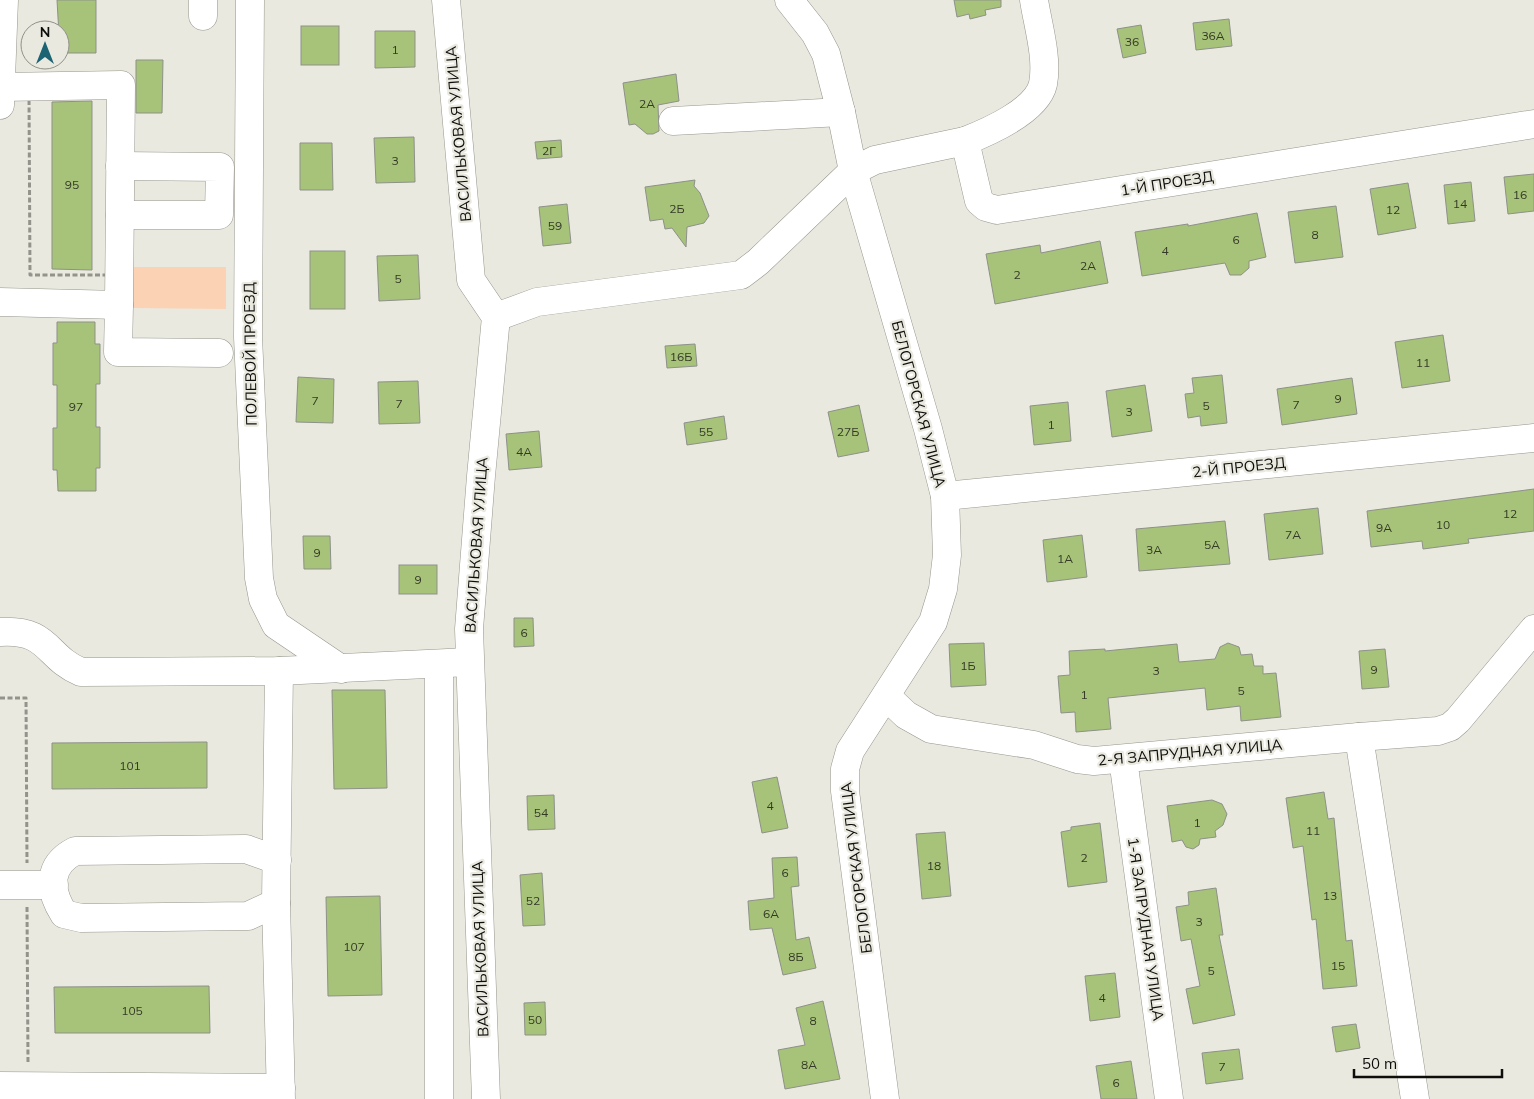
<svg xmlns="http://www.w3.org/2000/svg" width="1534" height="1099" font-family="Mulish,sans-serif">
  <rect width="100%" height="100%" fill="#eae9e0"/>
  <!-- green -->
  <polygon fill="#fbd2b4" points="131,267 226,267 226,309 131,308"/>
  <!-- building -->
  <g fill="#a7c279" stroke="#8d9189">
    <polygon points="57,0 96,0 96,53 60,53"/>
    <polygon points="954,0 1001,0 1001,7 985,10 986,15 970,19 969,14 957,17"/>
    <polygon points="1229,19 1232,46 1196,50 1193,23"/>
    <polygon points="1141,25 1146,53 1123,58 1117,29"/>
    <rect x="301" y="26" width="38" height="39"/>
    <polygon points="375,31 415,31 415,67 375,68"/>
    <polygon points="136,60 163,60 162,113 136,113"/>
    <polygon points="676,74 679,101 658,105 659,131 653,134 647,134 635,124 629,125 623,83"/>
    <polygon points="92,101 92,270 52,269 52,102"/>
    <polygon points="414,137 415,182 376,183 374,138"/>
    <polygon points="561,140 562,157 537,159 535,142"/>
    <polygon points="300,143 332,143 333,190 300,190"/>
    <polygon points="1534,174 1534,211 1508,214 1504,177"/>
    <polygon points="695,180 694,186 700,193 709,216 704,223 687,227 686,247 672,228 665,229 663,219 650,221 645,187"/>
    <polygon points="1471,182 1475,221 1448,224 1444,185"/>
    <polygon points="1408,183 1416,228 1378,235 1370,189"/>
    <polygon points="567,204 571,243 543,246 539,207"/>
    <polygon points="1336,206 1343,257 1295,263 1288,212"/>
    <polygon points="1257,213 1266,257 1249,261 1249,268 1241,275 1230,275 1225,263 1142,276 1135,232 1188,224 1188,226"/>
    <polygon points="1100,241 1108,283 995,304 986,254 1040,245 1041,253"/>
    <rect x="310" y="251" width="35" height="58"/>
    <polygon points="418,255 420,299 379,301 377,256"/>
    <polygon points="57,322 95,322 95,344 100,344 100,384 96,384 96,427 100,427 100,468 96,468 96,491 58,491 57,470 53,470 53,428 57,428 57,385 53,385 53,343 57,343"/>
    <polygon points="1443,335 1450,381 1402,388 1395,342"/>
    <polygon points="695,344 697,366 667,368 665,346"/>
    <polygon points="1222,375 1227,423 1201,426 1200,416 1188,418 1185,394 1194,393 1192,378"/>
    <polygon points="298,377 334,379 333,423 296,422"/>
    <polygon points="1352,378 1357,414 1282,425 1277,389"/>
    <polygon points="418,381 420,423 379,424 378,382"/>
    <polygon points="1145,385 1152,431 1112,437 1106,391"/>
    <polygon points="1068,402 1071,441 1034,445 1030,406"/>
    <polygon points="859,405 869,451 838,457 828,412"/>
    <polygon points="724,416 727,439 687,445 684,423"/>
    <polygon points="539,431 542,467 509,470 506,434"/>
    <polygon points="1534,489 1534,531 1468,539 1469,543 1423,549 1422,541 1371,547 1367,511"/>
    <polygon points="1318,508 1323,554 1269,560 1264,514"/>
    <polygon points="1225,521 1230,564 1139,571 1136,529"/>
    <polygon points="1082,535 1087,577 1047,582 1043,540"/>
    <polygon points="303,536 330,536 331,569 304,569"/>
    <rect x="399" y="565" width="38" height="29"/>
    <polygon points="514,618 533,618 534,646 514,647"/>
    <polygon points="984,643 986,685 951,687 949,644"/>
    <polygon points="1228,643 1239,647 1241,655 1252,654 1254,666 1263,666 1263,674 1276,673 1281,717 1241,721 1240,706 1207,710 1205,688 1108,698 1111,729 1076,732 1075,712 1061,713 1058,676 1070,675 1069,651 1105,649 1105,651 1177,644 1179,662 1215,659 1220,647"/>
    <polygon points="1385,649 1389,687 1362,689 1359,651"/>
    <polygon points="332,690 385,690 387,788 334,789"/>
    <polygon points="207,742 207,788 52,789 52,743"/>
    <polygon points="777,777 788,828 762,833 752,782"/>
    <polygon points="1324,792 1328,819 1334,818 1346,941 1352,940 1357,986 1323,989 1316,919 1312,920 1303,846 1293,848 1286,798"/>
    <polygon points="554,795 555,829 528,830 527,796"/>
    <polygon points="1212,800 1222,804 1227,814 1223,825 1215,831 1216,837 1200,839 1199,845 1193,849 1186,847 1182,840 1172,842 1167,806"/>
    <polygon points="1100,823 1107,882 1068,887 1061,832 1071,830 1071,827"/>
    <polygon points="945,832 951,896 922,899 916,834"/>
    <polygon points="797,857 799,886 791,887 796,940 809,937 816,968 783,975 772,928 750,930 748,901 774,898 772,858"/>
    <polygon points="542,873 545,925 523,926 520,875"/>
    <polygon points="1216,888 1223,935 1219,935 1235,1015 1193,1024 1186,989 1200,986 1191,939 1181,941 1176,907 1189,905 1188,892"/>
    <polygon points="380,896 382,995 328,996 326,897"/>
    <polygon points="1115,973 1120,1017 1090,1021 1085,976"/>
    <polygon points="209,986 210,1033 55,1033 54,987"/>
    <polygon points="823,1001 840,1079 785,1089 778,1050 805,1045 796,1008"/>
    <polygon points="545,1002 546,1035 525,1035 524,1003"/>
    <polygon points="1356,1024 1360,1048 1336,1052 1332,1027"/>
    <polygon points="1239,1049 1243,1079 1206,1084 1202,1053"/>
    <polygon points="1131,1061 1137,1099 1101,1099 1096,1066"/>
  </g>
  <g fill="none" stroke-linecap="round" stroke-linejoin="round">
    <defs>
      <g id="minor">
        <polyline points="203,0 203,16"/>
        <polyline points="250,0 248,337 259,578 263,599 276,625 341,669"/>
        <polyline points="446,0 471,280 496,317 481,476 469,629 486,1099"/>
        <polyline points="789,0 815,33 826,54 841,112 853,171 928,429 945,496 947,555 943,589 933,622 850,751 845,769 845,791 885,1099"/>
        <polyline points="0,105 4,0"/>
        <polyline points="673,121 841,112"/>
        <path d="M965 141C988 132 1037 111 1043 84 1048 58 1038 26 1034 0"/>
        <polyline points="120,215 219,215 220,167 120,166"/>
        <polyline points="0,302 119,305 121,85 1,87"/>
        <polyline points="119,305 118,352 219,353"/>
        <polyline points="496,317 537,302 741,275 758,262 853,171 875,160 965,141 979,201 986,207 997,210 1534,124"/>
        <polyline points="945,496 1534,438"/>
        <path d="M0 632C50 629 45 657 81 672L279 671 469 662"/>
        <polyline points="439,664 439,1099"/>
        <polyline points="279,671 276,903 281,1099"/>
        <polyline points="886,696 906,715 931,729 1034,745 1077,759 1094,761 1359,737 1415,1099"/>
        <polyline points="1359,737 1438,731 1450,727 1458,720 1534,629"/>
        <polyline points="1123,759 1169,1099"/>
        <polyline points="0,885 54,885"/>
        <path d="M276 903 248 916 81 918 64 914C48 889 48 865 75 851L246 849 277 860"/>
        <polyline points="0,1086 281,1088"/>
      </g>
    </defs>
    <!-- minor casing -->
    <use href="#minor" stroke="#96968d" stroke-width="29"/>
    <!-- path -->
    <g stroke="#93928b" stroke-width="3" stroke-dasharray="5 2.5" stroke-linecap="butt">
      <polygon points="29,95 109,95 110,275 30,275"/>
      <polyline points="0,698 26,698 27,863"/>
      <polyline points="27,907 28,1063"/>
    </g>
    <!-- minor -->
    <use href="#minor" stroke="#fff" stroke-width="28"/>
  </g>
  <g text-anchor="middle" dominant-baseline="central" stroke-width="4.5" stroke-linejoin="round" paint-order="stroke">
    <!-- number labels -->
    <g font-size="12" fill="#343a26">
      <text x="1213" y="35">36А</text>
      <text x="1132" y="41">36</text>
      <text x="395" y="49">1</text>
      <text x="647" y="103">2А</text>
      <text x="549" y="150">2Г</text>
      <text x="395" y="160">3</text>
      <text x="72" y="184">95</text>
      <text x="1520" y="194">16</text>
      <text x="1460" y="203">14</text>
      <text x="677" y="208">2Б</text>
      <text x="1393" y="209">12</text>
      <text x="555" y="225">59</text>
      <text x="1315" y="234">8</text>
      <text x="1236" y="239">6</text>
      <text x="1165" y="250">4</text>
      <text x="1088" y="265">2А</text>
      <text x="1017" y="274">2</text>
      <text x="398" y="278">5</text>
      <text x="681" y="356">16Б</text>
      <text x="1423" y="362">11</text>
      <text x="1338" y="398">9</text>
      <text x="315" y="400">7</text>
      <text x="399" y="403">7</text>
      <text x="1296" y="404">7</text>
      <text x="1206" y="405">5</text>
      <text x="76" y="406">97</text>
      <text x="1129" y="411">3</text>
      <text x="1051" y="424">1</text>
      <text x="706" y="431">55</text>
      <text x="848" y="431">27Б</text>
      <text x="524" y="451">4А</text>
      <text x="1510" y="513">12</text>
      <text x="1443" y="524">10</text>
      <text x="1384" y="527">9А</text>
      <text x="1293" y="534">7А</text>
      <text x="1212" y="544">5А</text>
      <text x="1154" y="549">3А</text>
      <text x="317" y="552">9</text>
      <text x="1065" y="558">1А</text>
      <text x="418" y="579">9</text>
      <text x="524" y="632">6</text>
      <text x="968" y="665">1Б</text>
      <text x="1374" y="669">9</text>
      <text x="1156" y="670">3</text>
      <text x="1241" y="690">5</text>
      <text x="1084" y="694">1</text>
      <text x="130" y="765">101</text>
      <text x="770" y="805">4</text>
      <text x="541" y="812">54</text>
      <text x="1197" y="822">1</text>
      <text x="1313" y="830">11</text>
      <text x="1084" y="857">2</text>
      <text x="934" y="865">18</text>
      <text x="785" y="872">6</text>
      <text x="1330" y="895">13</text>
      <text x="533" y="900">52</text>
      <text x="771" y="913">6А</text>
      <text x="1199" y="921">3</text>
      <text x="354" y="946">107</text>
      <text x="796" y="956">8Б</text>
      <text x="1338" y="965">15</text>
      <text x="1211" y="970">5</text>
      <text x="1102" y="997">4</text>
      <text x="132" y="1010">105</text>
      <text x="535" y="1019">50</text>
      <text x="813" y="1020">8</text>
      <text x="809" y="1064">8А</text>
      <text x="1222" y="1066">7</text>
      <text x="1116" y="1082">6</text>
    </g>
    <!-- street labels -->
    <g font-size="15" fill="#0d0d0a" stroke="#eae9e0">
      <text transform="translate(458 134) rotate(-95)">ВАСИЛЬКОВАЯ УЛИЦА</text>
      <text transform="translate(1167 183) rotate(-9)">1-Й ПРОЕЗД</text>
      <text transform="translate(250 354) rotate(-91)">ПОЛЕВОЙ ПРОЕЗД</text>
      <text transform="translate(919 404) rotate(75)">БЕЛОГОРСКАЯ УЛИЦА</text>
      <text transform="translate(1239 467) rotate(-6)">2-Й ПРОЕЗД</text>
      <text transform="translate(476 545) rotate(-86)">ВАСИЛЬКОВАЯ УЛИЦА</text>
      <text transform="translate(1190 752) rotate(-5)">2-Я ЗАПРУДНАЯ УЛИЦА</text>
      <text transform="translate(856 868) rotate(-97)">БЕЛОГОРСКАЯ УЛИЦА</text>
      <text transform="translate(1146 929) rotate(82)">1-Я ЗАПРУДНАЯ УЛИЦА</text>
      <text transform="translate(480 949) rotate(-92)">ВАСИЛЬКОВАЯ УЛИЦА</text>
    </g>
  </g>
  <!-- north arrow -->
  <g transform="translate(45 45)"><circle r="24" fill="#eae9e0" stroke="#92918a"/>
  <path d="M0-4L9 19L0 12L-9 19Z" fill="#1c6373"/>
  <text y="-8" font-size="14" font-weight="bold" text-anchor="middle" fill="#0d0d0a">N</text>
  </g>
  <!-- scale -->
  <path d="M1354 1069v8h148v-8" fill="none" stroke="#0d0d0a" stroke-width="2.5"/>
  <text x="1362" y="1069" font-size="15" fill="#0d0d0a" stroke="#eae9e0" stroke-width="4" paint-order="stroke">50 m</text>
</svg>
